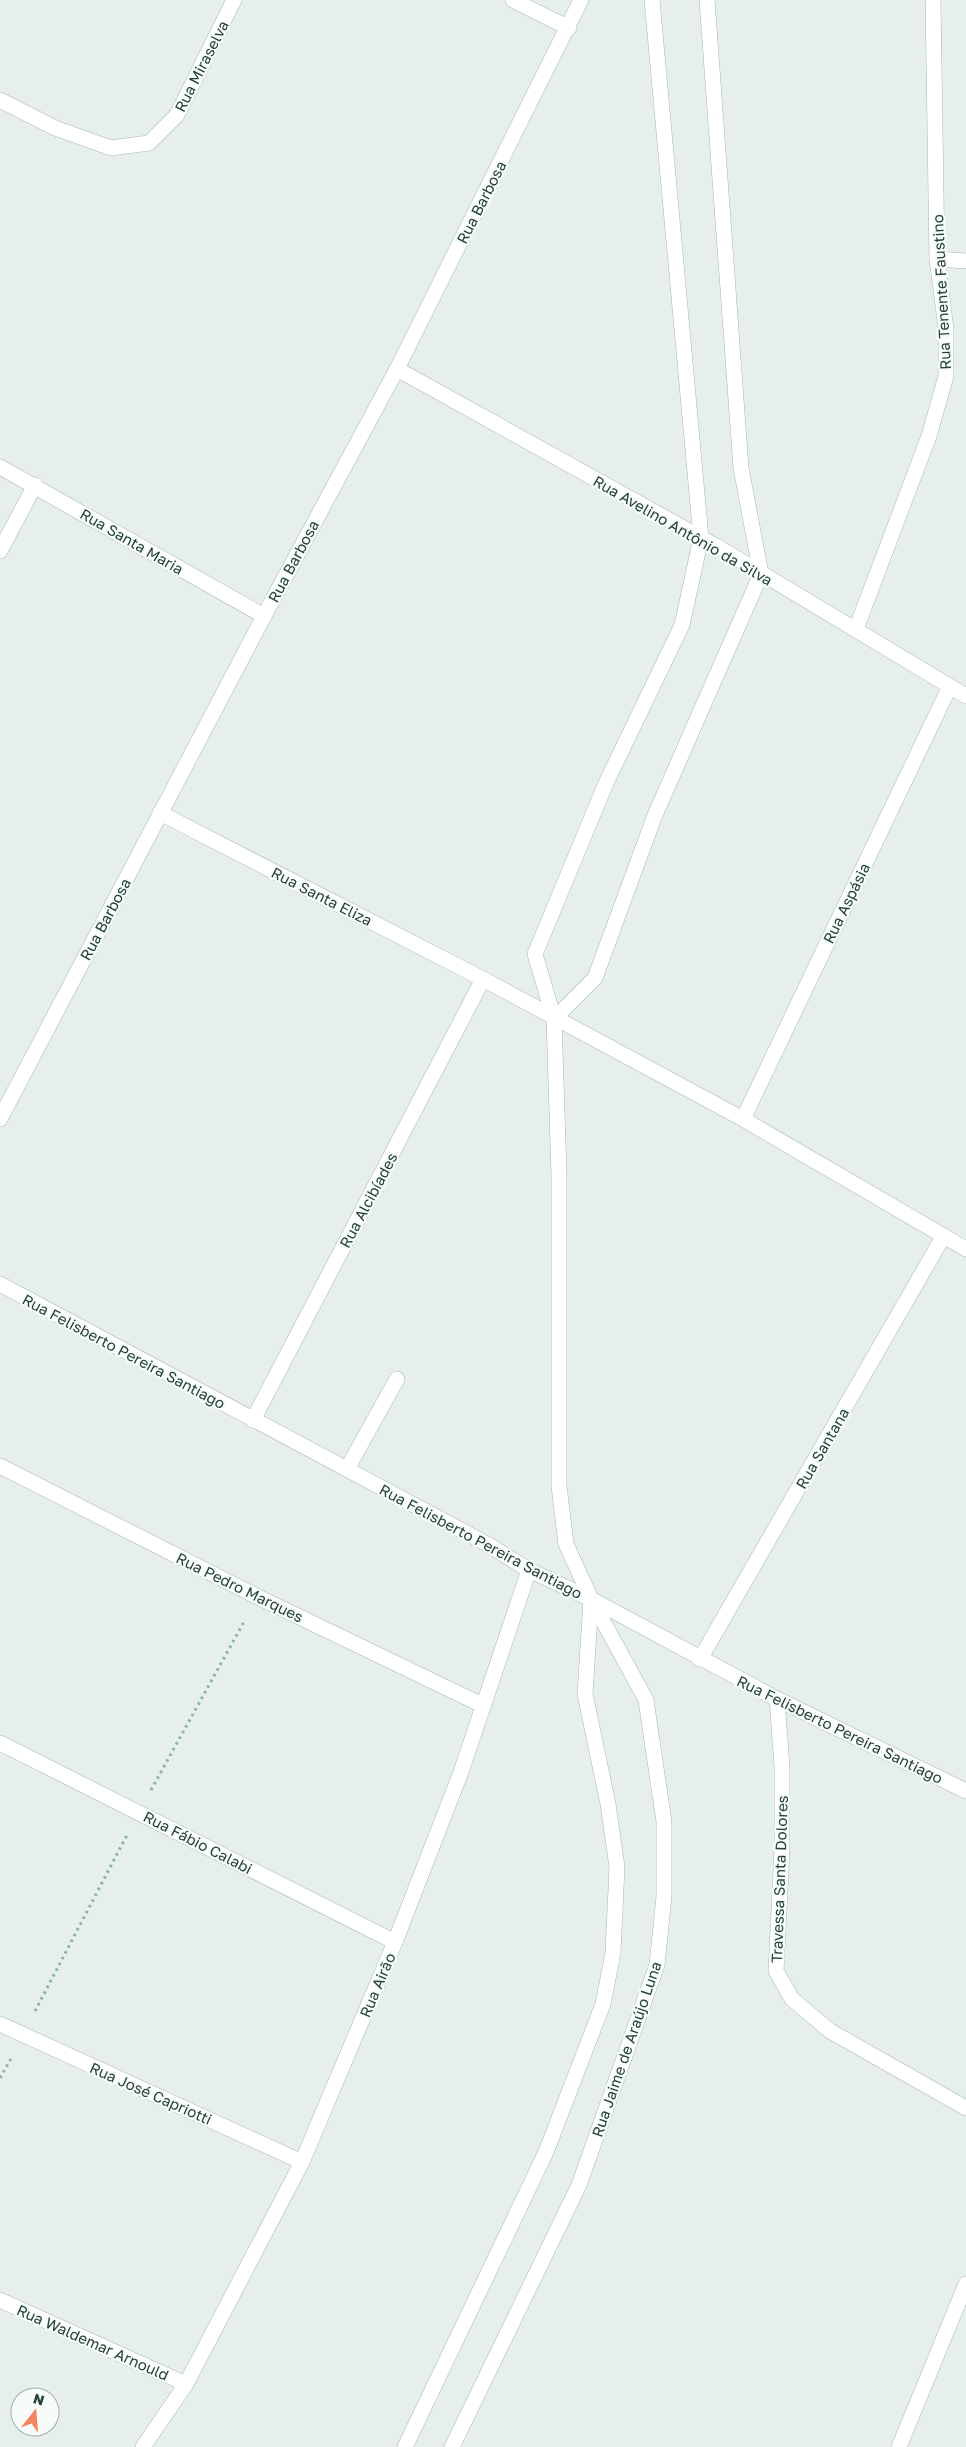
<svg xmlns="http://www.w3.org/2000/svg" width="966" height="2447" font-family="'Golos Text',sans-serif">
  <rect width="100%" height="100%" fill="#e6efeb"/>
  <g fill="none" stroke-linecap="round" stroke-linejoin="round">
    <defs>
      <polyline id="service" points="347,1469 397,1379"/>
      <g id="minor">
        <polyline points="513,0 569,28"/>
        <polyline points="0,100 55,128 111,148 149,143 177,115 234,0"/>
        <polyline points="937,259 966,261"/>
        <polyline points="397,369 716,546 966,696"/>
        <polyline points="0,467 264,616"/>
        <polyline points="0,551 35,485"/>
        <polyline points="856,629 929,436 946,376 946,329 937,259 933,0"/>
        <polyline points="160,813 483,979 743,1119 966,1249"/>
        <polyline points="554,1019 595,978 655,815 761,574 741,468 707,0"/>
        <polyline points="743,1119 950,686"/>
        <polyline points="253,1420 483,979"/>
        <polyline points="0,1466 258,1597 482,1705"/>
        <polyline points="700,1659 943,1237"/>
        <polyline points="777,1699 782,1767 782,1849 776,1971 792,1999 830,2031 966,2108"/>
        <polyline points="0,1743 395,1942"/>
        <polyline points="0,2024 302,2162"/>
        <polyline points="0,2300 186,2384"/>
        <polyline points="143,2447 186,2384 302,2162 395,1942 461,1772 529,1570"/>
        <polyline points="405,2447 546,2152 603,2004 613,1953 617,1867 608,1804 585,1694 591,1599"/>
        <polyline points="452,2447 579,2185 657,1965 664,1896 664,1822 646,1700 591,1599 566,1544 559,1486 559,1175 554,1019 535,954 606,783 682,625 701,538 652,0"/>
        <polyline points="899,2447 966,2284"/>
      </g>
      <g id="tertiary">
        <polyline points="0,1119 264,616 397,369 581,0"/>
        <polyline points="0,1284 487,1544 529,1570 591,1599 777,1699 966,1791"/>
      </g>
    </defs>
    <!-- service casing -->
    <use href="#service" stroke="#a8b8b2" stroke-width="16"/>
    <!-- minor casing -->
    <use href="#minor" stroke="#a8b8b2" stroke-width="16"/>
    <!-- tertiary casing -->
    <use href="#tertiary" stroke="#a8b8b2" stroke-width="16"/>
    <!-- path -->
    <g stroke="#86b3a5" stroke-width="3" stroke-dasharray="2.5 4" stroke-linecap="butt">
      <polyline points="151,1790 245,1620"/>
      <polyline points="35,2011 127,1835"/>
      <polyline points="0,2078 12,2057"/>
    </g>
    <!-- service -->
    <use href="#service" stroke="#fff" stroke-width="15"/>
    <!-- minor -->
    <use href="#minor" stroke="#fff" stroke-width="15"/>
    <!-- tertiary -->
    <use href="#tertiary" stroke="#fff" stroke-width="15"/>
  </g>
  <g text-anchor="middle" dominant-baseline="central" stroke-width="4.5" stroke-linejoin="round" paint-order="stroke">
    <!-- street labels -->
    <g font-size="15" fill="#24423a" stroke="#f7fbf9">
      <text transform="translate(201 66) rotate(-63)">Rua Miraselva</text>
      <text transform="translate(481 202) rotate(-63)">Rua Barbosa</text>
      <text transform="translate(941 292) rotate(-93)">Rua Tenente Faustino</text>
      <text transform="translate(683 530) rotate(30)">Rua Avelino Antônio da Silva</text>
      <text transform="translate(132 541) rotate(30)">Rua Santa Maria</text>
      <text transform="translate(293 561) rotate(-62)">Rua Barbosa</text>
      <text transform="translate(322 896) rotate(27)">Rua Santa Eliza</text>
      <text transform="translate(846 903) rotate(-64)">Rua Aspásia</text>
      <text transform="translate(105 919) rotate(-62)">Rua Barbosa</text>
      <text transform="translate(368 1200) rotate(-62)">Rua Alcibíades</text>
      <text transform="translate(124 1351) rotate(28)">Rua Felisberto Pereira Santiago</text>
      <text transform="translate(822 1448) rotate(-60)">Rua Santana</text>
      <text transform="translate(481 1541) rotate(28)">Rua Felisberto Pereira Santiago</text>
      <text transform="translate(240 1587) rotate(26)">Rua Pedro Marques</text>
      <text transform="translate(840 1729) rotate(26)">Rua Felisberto Pereira Santiago</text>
      <text transform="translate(198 1842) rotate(27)">Rua Fábio Calabi</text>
      <text transform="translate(779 1879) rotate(-88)">Travessa Santa Dolores</text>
      <text transform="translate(377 1985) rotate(-67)">Rua Airão</text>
      <text transform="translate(626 2049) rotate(-71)">Rua Jaime de Araújo Luna</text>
      <text transform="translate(151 2093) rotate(24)">Rua José Capriotti</text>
      <text transform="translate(93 2342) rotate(24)">Rua Waldemar Arnould</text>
    </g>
  </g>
  <!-- north arrow -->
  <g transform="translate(35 2412) rotate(17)"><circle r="24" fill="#f7fbf9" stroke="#a3b1ad"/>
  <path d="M0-4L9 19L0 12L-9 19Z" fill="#f4845f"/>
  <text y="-8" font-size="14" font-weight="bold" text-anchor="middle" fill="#24423a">N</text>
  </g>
</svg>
